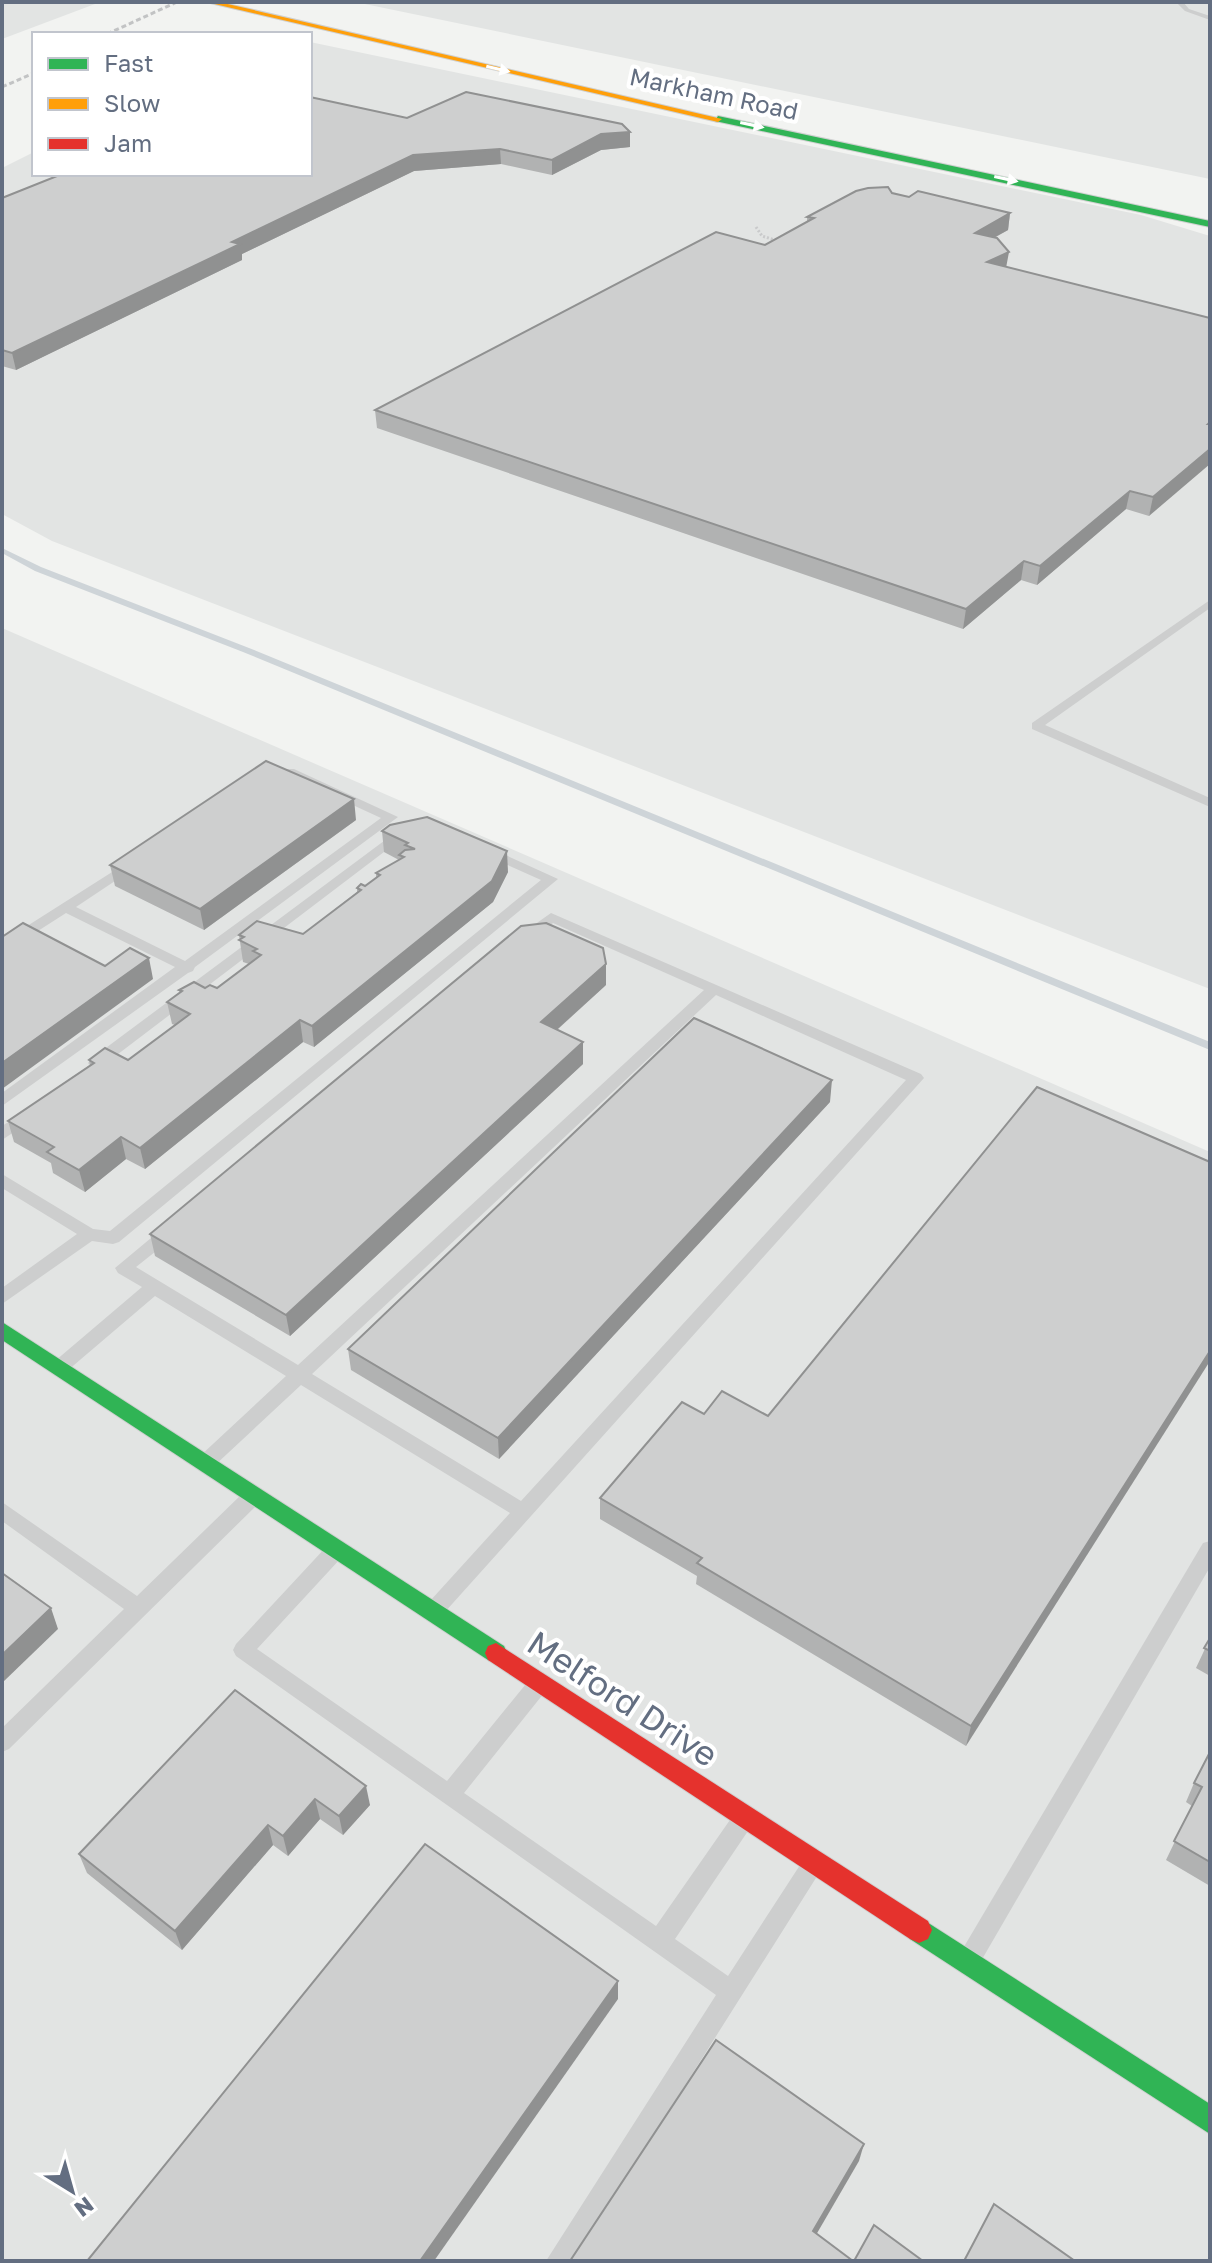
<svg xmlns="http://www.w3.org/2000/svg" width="1212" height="2263" font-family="'Golos Text',sans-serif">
  <rect width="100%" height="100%" fill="#f2f3f1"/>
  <!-- built -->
  <g fill="#e2e4e3">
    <polygon points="2,2 88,2 95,4 2,39"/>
    <polygon points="355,2 1210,2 1210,179"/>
    <polygon points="310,42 1141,215 1210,236 1210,989 52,541 2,514 2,168 34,152 34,174 310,174"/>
    <polygon points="2,628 1210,1152 1210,2261 2,2261"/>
  </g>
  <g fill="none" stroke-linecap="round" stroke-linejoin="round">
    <!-- stream -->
    <polygon fill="#ced4d8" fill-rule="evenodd" points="2,548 41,567 249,648 1210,1042 1210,1050 243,652 35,571 2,553"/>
    <defs>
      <g id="fast">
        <polygon points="718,116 1210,221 1210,227 715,121"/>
        <polygon points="2,1322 504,1646 507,1653 504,1660 496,1663 488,1660 2,1340"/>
        <polygon points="919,1917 1210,2104 1210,2134 910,1939 906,1930 910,1921"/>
      </g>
      <polygon id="slow" points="206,2 219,2 722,119 718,122"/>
      <polygon id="jam" points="496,1643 928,1921 932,1930 928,1939 919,1943 910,1939 488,1660 485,1653 488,1646"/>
    </defs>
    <!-- fast casing -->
    <use href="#fast" stroke="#cfd0d0" stroke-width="2"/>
    <!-- slow casing -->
    <use href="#slow" stroke="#cfd0d0" stroke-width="2"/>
    <!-- jam casing -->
    <use href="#jam" stroke="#cfd0d0" stroke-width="2"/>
    <!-- path -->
    <polyline stroke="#c9cacb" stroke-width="3" stroke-dasharray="2 2" stroke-linecap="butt" points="756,227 762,236 778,241"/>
    <!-- lane -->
    <g fill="#cdcece" fill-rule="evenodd">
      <polygon points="1176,2 1183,2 1189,9 1210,16 1210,20 1185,11"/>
      <polygon points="1210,600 1210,608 1045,725 1210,798 1210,807 1032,729 1032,723"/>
      <polygon points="294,769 398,817 195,967 193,971 188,973 2,1106 2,1093 175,967 66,913 2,954 2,942 131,860 138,864 136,867 76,907 185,961 381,818 292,777 271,777 265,773 271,769"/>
      <polygon points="400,829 405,830 405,836 101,1067 91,1067 88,1063 91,1059"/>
      <polygon points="488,847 558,879 119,1242 113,1244 92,1241 2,1304 2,1288 77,1234 2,1188 2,1174 93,1229 110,1231 541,880 483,854 483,848"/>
      <path d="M551 913 921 1074 924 1078 444 1613 437 1616 430 1613 427 1607 430 1601 510 1513 301 1385 213 1467 206 1470 199 1467 197 1462 199 1457 286 1376 155 1296 67 1371 61 1373 55 1371 52 1366 55 1361 142 1287 118 1273 115 1268 163 1228H175L177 1232 175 1236 136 1267 298 1365 704 990 553 923 534 938H524L522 935 524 932ZM716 995 906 1080 521 1501 312 1374Z"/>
      <polygon points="26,1111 34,1116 32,1120 2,1140 2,1126"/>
      <polygon points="250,1491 257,1493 260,1499 257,1505 9,1749 2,1752 2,1728 124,1609 2,1521 2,1502 137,1596 243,1493"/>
      <polygon points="1210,1541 1210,1567 981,1961 973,1964 965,1961 962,1953 965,1945 1203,1543"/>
      <polygon points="334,1544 341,1546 344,1552 341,1558 257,1649 447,1781 530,1679 537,1677 544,1679 547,1686 544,1693 464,1793 656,1926 732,1817 740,1814 748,1817 751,1824 748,1831 675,1939 728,1976 802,1862 810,1859 818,1862 821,1870 574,2261 546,2261 716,1995 236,1656 233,1650 236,1644 327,1546"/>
    </g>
    <!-- fast -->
    <use href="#fast" fill="#30b455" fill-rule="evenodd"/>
    <!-- slow -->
    <use href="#slow" fill="#ff9f0a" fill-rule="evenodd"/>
    <!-- jam -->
    <use href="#jam" fill="#e5322d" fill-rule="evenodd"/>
    <!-- rail -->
    <g stroke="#c2c3c4" stroke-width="3" stroke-dasharray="5 3" stroke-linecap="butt">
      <polyline points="107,34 177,2"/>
      <polyline points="2,87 34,73"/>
    </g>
  </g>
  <!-- wall -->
  <g fill="#b1b2b2">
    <polygon points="407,118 630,132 630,147 601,150 552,175 501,164 414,171 242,254 242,260 16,370 2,366 2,198"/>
    <polygon points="892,193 909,197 1010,213 1008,230 994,238 1006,267 1210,318 1149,516 1126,509 1037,585 1021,580 963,629 377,428 375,410 765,245 807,222 807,217"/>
    <polygon points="356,820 204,930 115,886 110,865"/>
    <polygon points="382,831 508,872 493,902 314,1047 303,1042 145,1169 126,1159 85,1192 53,1173 51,1163 14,1142 8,1121 90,1065 89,1060 128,1060 175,1025 172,1024 167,1002 180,993 179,990 217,988 249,964 243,962 239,935 303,934 357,892 357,888 365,886 376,878 376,873 399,860 384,852"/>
    <polygon points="606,985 557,1030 583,1042 583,1064 290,1336 155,1256 150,1234"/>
    <polygon points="830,1102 499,1459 351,1370 348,1349"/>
    <polygon points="1210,1162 966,1746 696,1584 697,1576 600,1519 600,1498 704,1414 768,1416"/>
    <polygon points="1210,1638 1210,1676 1196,1668"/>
    <polygon points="235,1690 370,1805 343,1835 320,1819 288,1856 273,1845 182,1950 87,1873 79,1854"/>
    <polygon points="1210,1752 1210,1886 1166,1860 1192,1806 1186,1802 1194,1783"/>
  </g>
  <!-- shaded-wall -->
  <g fill="#909191">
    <polygon points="630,132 630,147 601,150 552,175 552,160 601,134"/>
    <polygon points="500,149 501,164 414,171 242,254 242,260 16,370 12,353 232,242 413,155"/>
    <polygon points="1010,213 1008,230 973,249 975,233"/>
    <polygon points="1009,252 1006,268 987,262"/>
    <polygon points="1210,449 1210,464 1149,516 1153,497"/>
    <polygon points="1130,491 1126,509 1037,585 1040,566"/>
    <polygon points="1024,561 1021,580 963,629 966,609"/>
    <polygon points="354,799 356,820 204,930 200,909"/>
    <polygon points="507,851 508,872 493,902 314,1047 312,1026"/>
    <polygon points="149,958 153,979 2,1089 2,1063"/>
    <polygon points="606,964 606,985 541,1044 541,1022"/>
    <polygon points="300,1020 303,1042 145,1169 140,1148"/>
    <polygon points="583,1042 583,1064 290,1336 286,1315"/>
    <polygon points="832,1080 830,1102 499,1459 498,1438"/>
    <polygon points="121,1137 126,1159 85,1192 79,1170"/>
    <polygon points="1210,1351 1210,1361 966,1746 971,1726"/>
    <polygon points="51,1608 58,1629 2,1683 2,1655"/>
    <polygon points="366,1786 370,1805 343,1835 339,1816"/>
    <polygon points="315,1799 320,1819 288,1856 283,1836"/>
    <polygon points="268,1825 273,1845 182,1950 175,1931"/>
    <polygon points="618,1981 618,1999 434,2261 420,2261"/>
    <polygon points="864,2144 859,2161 809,2247 813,2231"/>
  </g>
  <!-- building -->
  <g fill="#cecfcf" stroke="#909191" stroke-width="2">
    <polygon points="466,92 622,124 630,132 601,134 552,160 500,149 413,155 232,242 240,244 12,353 2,350 2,198 62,174 310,174 310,97 407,118"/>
    <polygon points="888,187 892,193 909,197 918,191 1010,213 975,233 997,238 1009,252 987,262 1210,318 1210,422 1208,424 1210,424 1210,449 1153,497 1130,491 1040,566 1024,561 966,609 375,410 716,232 765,245 814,218 807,217 856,191 868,188"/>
    <polygon points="266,761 354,799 200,909 110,865"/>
    <polygon points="427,817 507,851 492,881 312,1026 300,1020 140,1148 121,1137 79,1170 47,1152 54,1147 8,1121 94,1063 89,1060 105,1048 128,1060 190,1014 167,1002 182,991 179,990 194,982 205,988 210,985 217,988 261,955 253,951 257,949 239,940 244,937 239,935 257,921 303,934 361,890 357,888 361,884 365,886 380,875 376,873 404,857 399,855 405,850 415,849 405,845 408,843 382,831 390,825"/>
    <polygon points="23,923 105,966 130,948 149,958 2,1063 2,937"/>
    <polygon points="546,923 603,948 606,964 541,1022 583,1042 286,1315 150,1234 521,926"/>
    <polygon points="694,1018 832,1080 498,1438 348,1349"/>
    <polygon points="1037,1087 1210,1162 1210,1351 971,1726 697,1563 702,1558 600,1498 682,1402 704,1414 722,1391 768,1416"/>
    <polygon points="2,1573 51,1608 2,1655"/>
    <polygon points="1210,1638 1210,1651 1204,1648"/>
    <polygon points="235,1690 366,1786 339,1816 315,1799 283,1836 268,1825 175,1931 79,1854"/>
    <polygon points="1210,1752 1210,1862 1174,1841 1202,1787 1194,1783"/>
    <polygon points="425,1844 618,1981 420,2261 87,2261"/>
    <polygon points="716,2040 864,2144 813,2231 853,2261 570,2261"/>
    <polygon points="994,2204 1075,2261 964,2261"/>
    <polygon points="874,2225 923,2261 854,2261"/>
  </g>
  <!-- one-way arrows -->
  <defs><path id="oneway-solid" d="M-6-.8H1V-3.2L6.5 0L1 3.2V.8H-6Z" transform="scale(2)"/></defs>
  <g fill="#fff">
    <use href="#oneway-solid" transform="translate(498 69) rotate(13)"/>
    <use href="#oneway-solid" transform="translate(752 125) rotate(12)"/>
    <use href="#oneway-solid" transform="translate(1006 179) rotate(12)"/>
  </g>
  <g text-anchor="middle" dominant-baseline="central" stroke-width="8" stroke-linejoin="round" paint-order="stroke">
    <!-- far-street labels -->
    <g font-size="24" fill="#636e81" stroke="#fff">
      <text transform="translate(714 93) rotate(12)">Markham Road</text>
    </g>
    <!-- near-street labels -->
    <g font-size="34" fill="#636e81" stroke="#fff">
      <text transform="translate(623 1698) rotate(33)">Melford Drive</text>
    </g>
  </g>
  <!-- border -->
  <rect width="1212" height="2263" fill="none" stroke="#636e81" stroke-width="8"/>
  <!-- legend -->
  <rect x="32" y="32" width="280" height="144" fill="#ffffff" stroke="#c1c5cd" stroke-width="2"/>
  <rect x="48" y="58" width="40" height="12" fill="#30b455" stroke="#c1c5cd" stroke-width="2"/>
  <text x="104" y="72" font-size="24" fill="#636e81">Fast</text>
  <rect x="48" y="98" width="40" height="12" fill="#ff9f0a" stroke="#c1c5cd" stroke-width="2"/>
  <text x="104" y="112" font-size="24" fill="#636e81">Slow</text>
  <rect x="48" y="138" width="40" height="12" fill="#e5322d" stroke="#c1c5cd" stroke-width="2"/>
  <text x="104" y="152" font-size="24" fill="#636e81">Jam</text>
  <!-- north arrow -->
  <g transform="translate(72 2191) rotate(143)" stroke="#ffffff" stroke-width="6" paint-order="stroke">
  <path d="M0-6L14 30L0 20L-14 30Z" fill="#636e81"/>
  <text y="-12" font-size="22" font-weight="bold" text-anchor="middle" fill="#636e81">N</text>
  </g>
</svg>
